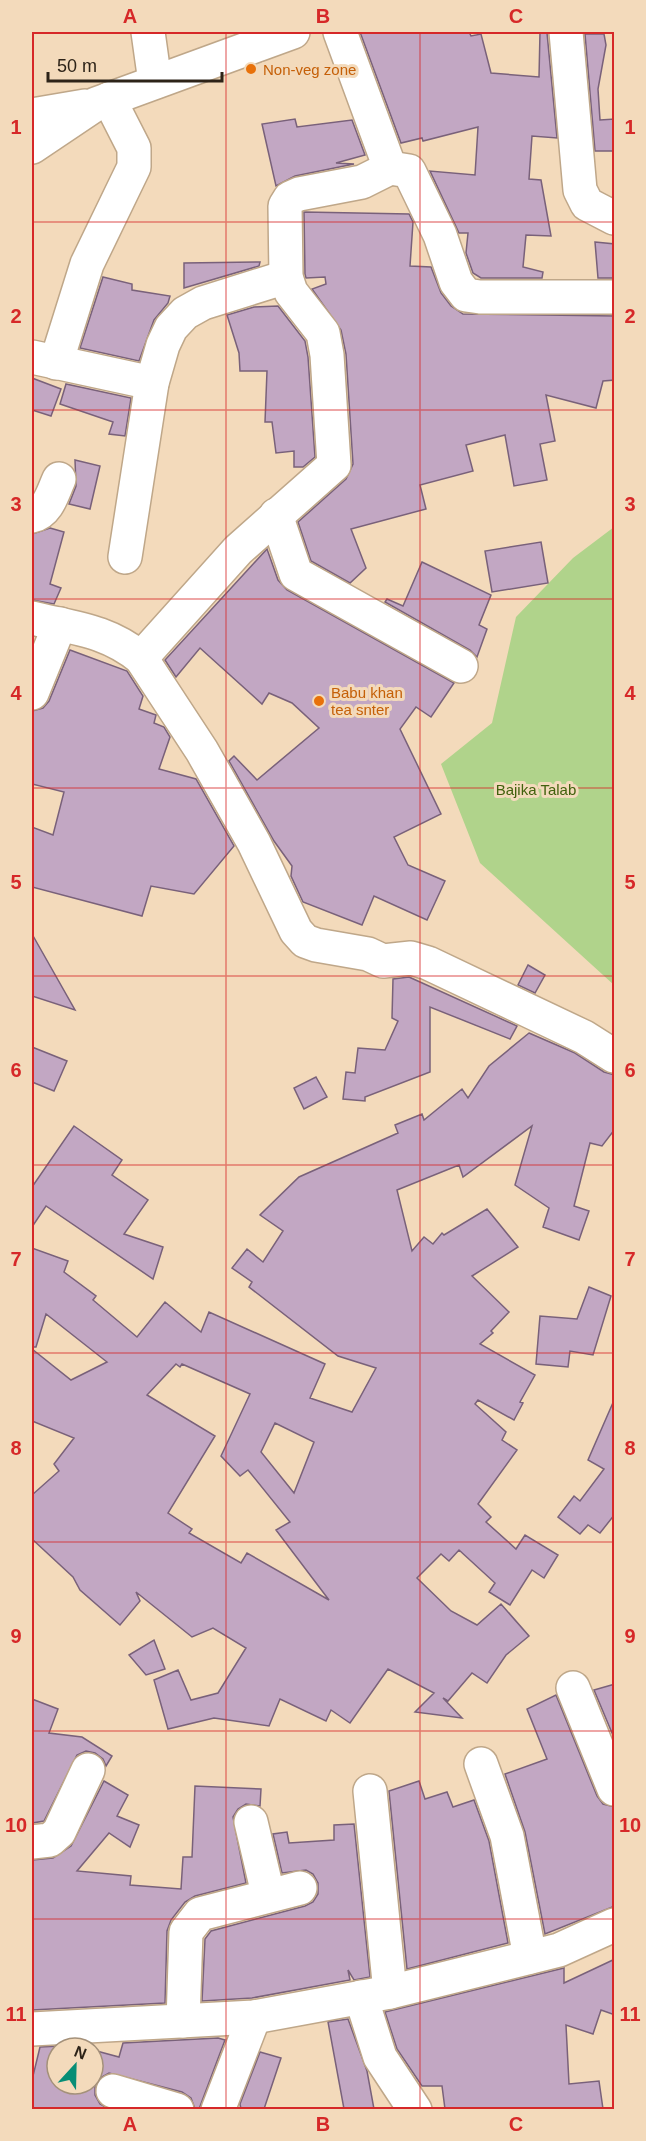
<svg xmlns="http://www.w3.org/2000/svg" width="646" height="2141" font-family="Helvetica,sans-serif">
  <rect width="100%" height="100%" fill="#f3dabb"/>
  <!-- green -->
  <polygon fill="#b0d38b" points="614,527 614,985 480,863 441,764 492,723 516,617 573,558"/>
  <!-- building -->
  <g fill="#c2a7c3" stroke="#79617a" stroke-width="1.5" fill-rule="evenodd">
    <polygon points="360,32 469,32 471,36 481,34 491,73 539,77 540,32 547,33 557,138 532,136 529,179 541,180 551,236 526,235 523,267 543,272 542,278 481,278 473,273 466,253 468,233 459,233 430,171 475,175 478,127 423,141 422,138 401,143"/>
    <polygon points="585,34 604,34 606,45 598,89 600,120 615,119 615,151 595,151"/>
    <polygon points="295,119 297,127 352,120 365,155 336,163 354,164 295,176 276,186 262,124"/>
    <polygon points="304,212 409,214 413,222 410,266 431,267 441,293 451,306 463,314 615,316 615,380 603,381 596,408 546,395 555,441 540,444 547,480 514,486 505,435 466,445 473,471 420,485 426,509 351,529 366,568 350,583 311,561 298,522 346,479 353,464 346,354 341,330 312,289 326,284 325,277 306,278 305,274"/>
    <polygon points="595,242 615,244 615,278 598,278"/>
    <polygon points="260,262 259,266 184,288 184,263"/>
    <polygon points="103,277 132,284 132,290 170,296 168,303 154,320 139,361 80,348"/>
    <polygon points="278,306 305,341 308,357 315,457 303,467 294,467 294,451 276,453 272,422 265,422 267,371 240,371 239,353 227,315 254,307"/>
    <polygon points="32,378 61,389 51,416 32,410"/>
    <polygon points="66,384 131,398 125,436 109,434 113,422 60,404"/>
    <polygon points="75,460 100,466 90,509 69,504 76,486"/>
    <polygon points="50,528 64,532 50,584 61,588 54,604 32,600 32,534"/>
    <polygon points="541,542 548,583 492,592 485,551"/>
    <polygon points="267,549 278,580 287,590 454,683 431,717 416,707 400,729 441,814 394,837 408,865 445,881 427,920 374,896 362,925 303,902 291,876 292,866 274,841 229,761 234,756 257,780 319,728 292,703 269,693 262,704 200,648 176,677 165,660"/>
    <polygon points="422,562 491,595 479,625 487,629 477,657 470,650 385,602 387,599 403,606"/>
    <polygon points="70,650 127,671 143,696 139,709 156,715 154,723 164,727 170,737 159,769 196,779 234,846 194,894 151,886 142,916 32,887 32,827 53,835 64,792 32,784 32,711 43,708 49,701"/>
    <polygon points="32,934 75,1010 32,996"/>
    <polygon points="528,965 545,975 535,993 518,985"/>
    <polygon points="409,977 517,1026 510,1039 430,1007 430,1072 365,1097 365,1101 343,1099 346,1072 355,1073 358,1048 385,1050 398,1021 392,1018 393,979"/>
    <path d="M529 1033 575 1053 604 1072 615 1075V1129L602 1146 590 1143 574 1206 589 1211 579 1240 543 1227 549 1208 515 1185 532 1126 463 1177 459 1165 397 1190 412 1251 424 1237 433 1244 442 1233 444 1235 487 1209 518 1247 472 1276 509 1312 491 1331 493 1333 480 1344 535 1375 520 1402 523 1403 514 1420 478 1400 475 1404 506 1432 502 1440 517 1450 478 1504 491 1517 486 1522 516 1549 525 1535 558 1555 544 1578 532 1570 510 1605 489 1592 495 1583 459 1550 449 1561 441 1554 417 1578 451 1611 477 1625 501 1604 529 1636 506 1655 487 1683 472 1673 448 1701 443 1698 462 1718 415 1712 434 1693 388 1669 350 1723 331 1710 326 1721 280 1699 269 1726 214 1718 168 1729 154 1680 178 1670 191 1700 218 1693 246 1648 213 1628 192 1637 136 1592 140 1601 120 1625 80 1590 73 1577 32 1539V1495L59 1471 54 1464 74 1438 32 1421V1349L71 1380 107 1362 46 1314 36 1347H32V1248L68 1261 64 1272 96 1296 93 1300 137 1337 165 1302 201 1332 209 1312 325 1364 310 1398 352 1412 376 1368 338 1356 249 1287 252 1282 232 1268 247 1249 263 1262 283 1231 260 1215 299 1177 398 1133 395 1125 422 1114 424 1120 462 1089 468 1098 489 1066ZM176 1364 180 1367 182 1364 250 1394 221 1456 240 1476 248 1470 290 1522 276 1530 329 1600 247 1553 241 1563 189 1533 192 1529 168 1513 215 1436 147 1395ZM275 1423 314 1442 294 1493 261 1452Z"/>
    <polygon points="32,1047 67,1061 54,1091 32,1082"/>
    <polygon points="316,1077 327,1097 304,1109 294,1088"/>
    <polygon points="74,1126 122,1160 112,1175 148,1200 124,1234 163,1247 153,1279 46,1206 32,1227 32,1187"/>
    <polygon points="589,1287 611,1296 593,1355 570,1351 568,1367 536,1364 540,1316 577,1319"/>
    <polygon points="615,1398 615,1514 600,1533 588,1525 580,1534 558,1517 574,1496 580,1501 604,1469 588,1460"/>
    <polygon points="154,1640 165,1669 146,1675 129,1655"/>
    <polygon points="615,1684 615,1740 594,1690"/>
    <polygon points="556,1695 597,1796 603,1804 615,1807 615,1906 545,1934 525,1832 505,1774 547,1759 527,1709"/>
    <polygon points="32,1699 58,1709 49,1733 82,1737 112,1756 106,1766 103,1759 95,1753 86,1751 77,1755 44,1821 32,1823"/>
    <polygon points="104,1781 128,1795 117,1816 139,1825 130,1847 109,1833 77,1871 131,1876 130,1885 181,1889 183,1857 192,1857 195,1786 261,1789 260,1806 246,1804 238,1809 233,1817 246,1883 195,1896 185,1902 171,1920 167,1931 165,2003 32,2010 32,1860 53,1858 71,1846"/>
    <polygon points="419,1781 425,1799 447,1792 453,1807 474,1800 489,1841 508,1943 407,1969 389,1791"/>
    <polygon points="354,1824 370,1977 354,1980 348,1970 350,1980 252,1998 202,2001 205,1939 211,1931 305,1906 313,1902 318,1894 318,1883 313,1874 306,1870 282,1873 273,1834 287,1832 289,1843 334,1840 334,1825"/>
    <polygon points="615,1959 615,2015 601,2010 593,2034 566,2025 569,2084 599,2081 603,2109 445,2109 442,2086 422,2086 397,2049 385,2012 564,1968 564,1983"/>
    <polygon points="348,2019 367,2071 374,2109 344,2109 328,2022"/>
    <polygon points="218,2038 225,2040 199,2109 195,2109 191,2098 182,2092 109,2073 100,2078 95,2085 95,2095 100,2104 109,2109 32,2109 32,2080 40,2047 81,2045 81,2048 57,2048 57,2084 93,2084 93,2050 119,2057 123,2043"/>
    <polygon points="260,2052 281,2058 264,2109 241,2109 240,2104"/>
  </g>
  <g fill="none" stroke-linecap="round" stroke-linejoin="round">
    <defs>
      <g id="minor">
        <polyline points="148,32 155,82"/>
        <polyline points="566,32 580,190 587,204 614,218"/>
        <polyline points="32,115 85,106"/>
        <polyline points="32,147 96,104 293,32"/>
        <polyline points="390,168 409,171 440,235 456,282 466,295 480,297 614,297"/>
        <polyline points="32,357 152,383"/>
        <polyline points="56,363 87,264 134,167 134,148 109,99"/>
        <polyline points="276,515 296,574 461,666"/>
        <path d="M32 516C48 513 53 492 59 479"/>
        <polyline points="125,557 152,383 163,345 171,328 185,313 203,303 286,277"/>
        <path d="M32 618C73 628 107 630 141 658L238 550 334 465 327 355 323 333 291 292 286 277 285 206 290 198 299 194 362 182 390 168 340 32"/>
        <polyline points="141,658 202,751 254,843 296,931 305,941 316,945 368,954 383,961 411,958 428,963 584,1037 614,1056"/>
        <polyline points="32,693 60,624"/>
        <polyline points="573,1688 614,1789"/>
        <polyline points="481,1764 507,1836 530,1957"/>
        <polyline points="370,1791 390,1992"/>
        <polyline points="251,1822 268,1894"/>
        <polyline points="32,1842 50,1840 59,1832 88,1770"/>
        <polyline points="361,1997 380,2057 415,2110"/>
        <polyline points="183,2021 186,1932 200,1914 300,1888"/>
        <polyline points="32,2029 254,2017 390,1992 559,1950 614,1925"/>
        <polyline points="113,2091 177,2110"/>
        <polyline points="218,2110 254,2017"/>
      </g>
    </defs>
    <!-- minor casing -->
    <use href="#minor" stroke="#bfa789" stroke-width="36"/>
    <!-- minor -->
    <use href="#minor" stroke="#fff" stroke-width="33"/>
  </g>
  <!-- grid -->
  <path fill="none" stroke="#d62828" stroke-width="1.5" stroke-opacity="0.55" d="M226 32V2110M420 32V2110M32 222H614M32 410H614M32 599H614M32 788H614M32 976H614M32 1165H614M32 1353H614M32 1542H614M32 1731H614M32 1919H614"/>
  <!-- markers -->
  <g fill="#e8710a" stroke="#f3dabb" stroke-width="2">
    <circle cx="251" cy="69" r="6"/>
    <circle cx="319" cy="701" r="6"/>
  </g>
  <g text-anchor="middle" dominant-baseline="central" stroke-width="6" stroke-linejoin="round" paint-order="stroke">
    <!-- food labels -->
    <g font-size="15" fill="#c56008" stroke="#f3dabb" text-anchor="start">
      <text x="263" y="69">Non-veg zone</text>
      <text x="331" y="692">Babu khan<tspan x="331" dy="17">tea snter</tspan></text>
    </g>
    <!-- park labels -->
    <g font-size="15" fill="#41610d" stroke="#f3dabb">
      <text x="536" y="789">Bajika Talab</text>
    </g>
  </g>
  <!-- border -->
  <rect width="646" height="2141" fill="none" stroke="#f3dabb" stroke-width="66"/>
  <!-- north arrow -->
  <g transform="translate(75 2066) rotate(22)"><circle r="28" fill="#f3dabb" stroke="#a4917a" stroke-width="1.5"/>
  <path d="M0-4.5L10 22L0 15L-10 22Z" fill="#078e76"/>
  <text y="-9" font-size="16" font-weight="bold" text-anchor="middle" fill="#2d2318">N</text>
  </g>
  <!-- scale -->
  <path d="M48 72v9h174v-9" fill="none" stroke="#2d2318" stroke-width="3"/>
  <text x="57" y="72" font-size="18" fill="#2d2318" stroke="#f3dabb" stroke-width="4.5" paint-order="stroke">50 m</text>
  <rect x="33" y="33" width="580" height="2075" fill="none" stroke="#d62828" stroke-width="2"/>
  <g font-size="20" text-anchor="middle" font-weight="bold" fill="#d62828">
    <text x="130" y="23">A</text>
    <text x="323" y="23">B</text>
    <text x="516" y="23">C</text>
    <text x="16" y="134">1</text>
    <text x="630" y="134">1</text>
    <text x="16" y="323">2</text>
    <text x="630" y="323">2</text>
    <text x="16" y="511">3</text>
    <text x="630" y="511">3</text>
    <text x="16" y="700">4</text>
    <text x="630" y="700">4</text>
    <text x="16" y="889">5</text>
    <text x="630" y="889">5</text>
    <text x="16" y="1077">6</text>
    <text x="630" y="1077">6</text>
    <text x="16" y="1266">7</text>
    <text x="630" y="1266">7</text>
    <text x="16" y="1455">8</text>
    <text x="630" y="1455">8</text>
    <text x="16" y="1643">9</text>
    <text x="630" y="1643">9</text>
    <text x="16" y="1832">10</text>
    <text x="630" y="1832">10</text>
    <text x="16" y="2021">11</text>
    <text x="630" y="2021">11</text>
    <text x="130" y="2131">A</text>
    <text x="323" y="2131">B</text>
    <text x="516" y="2131">C</text>
  </g>
</svg>
